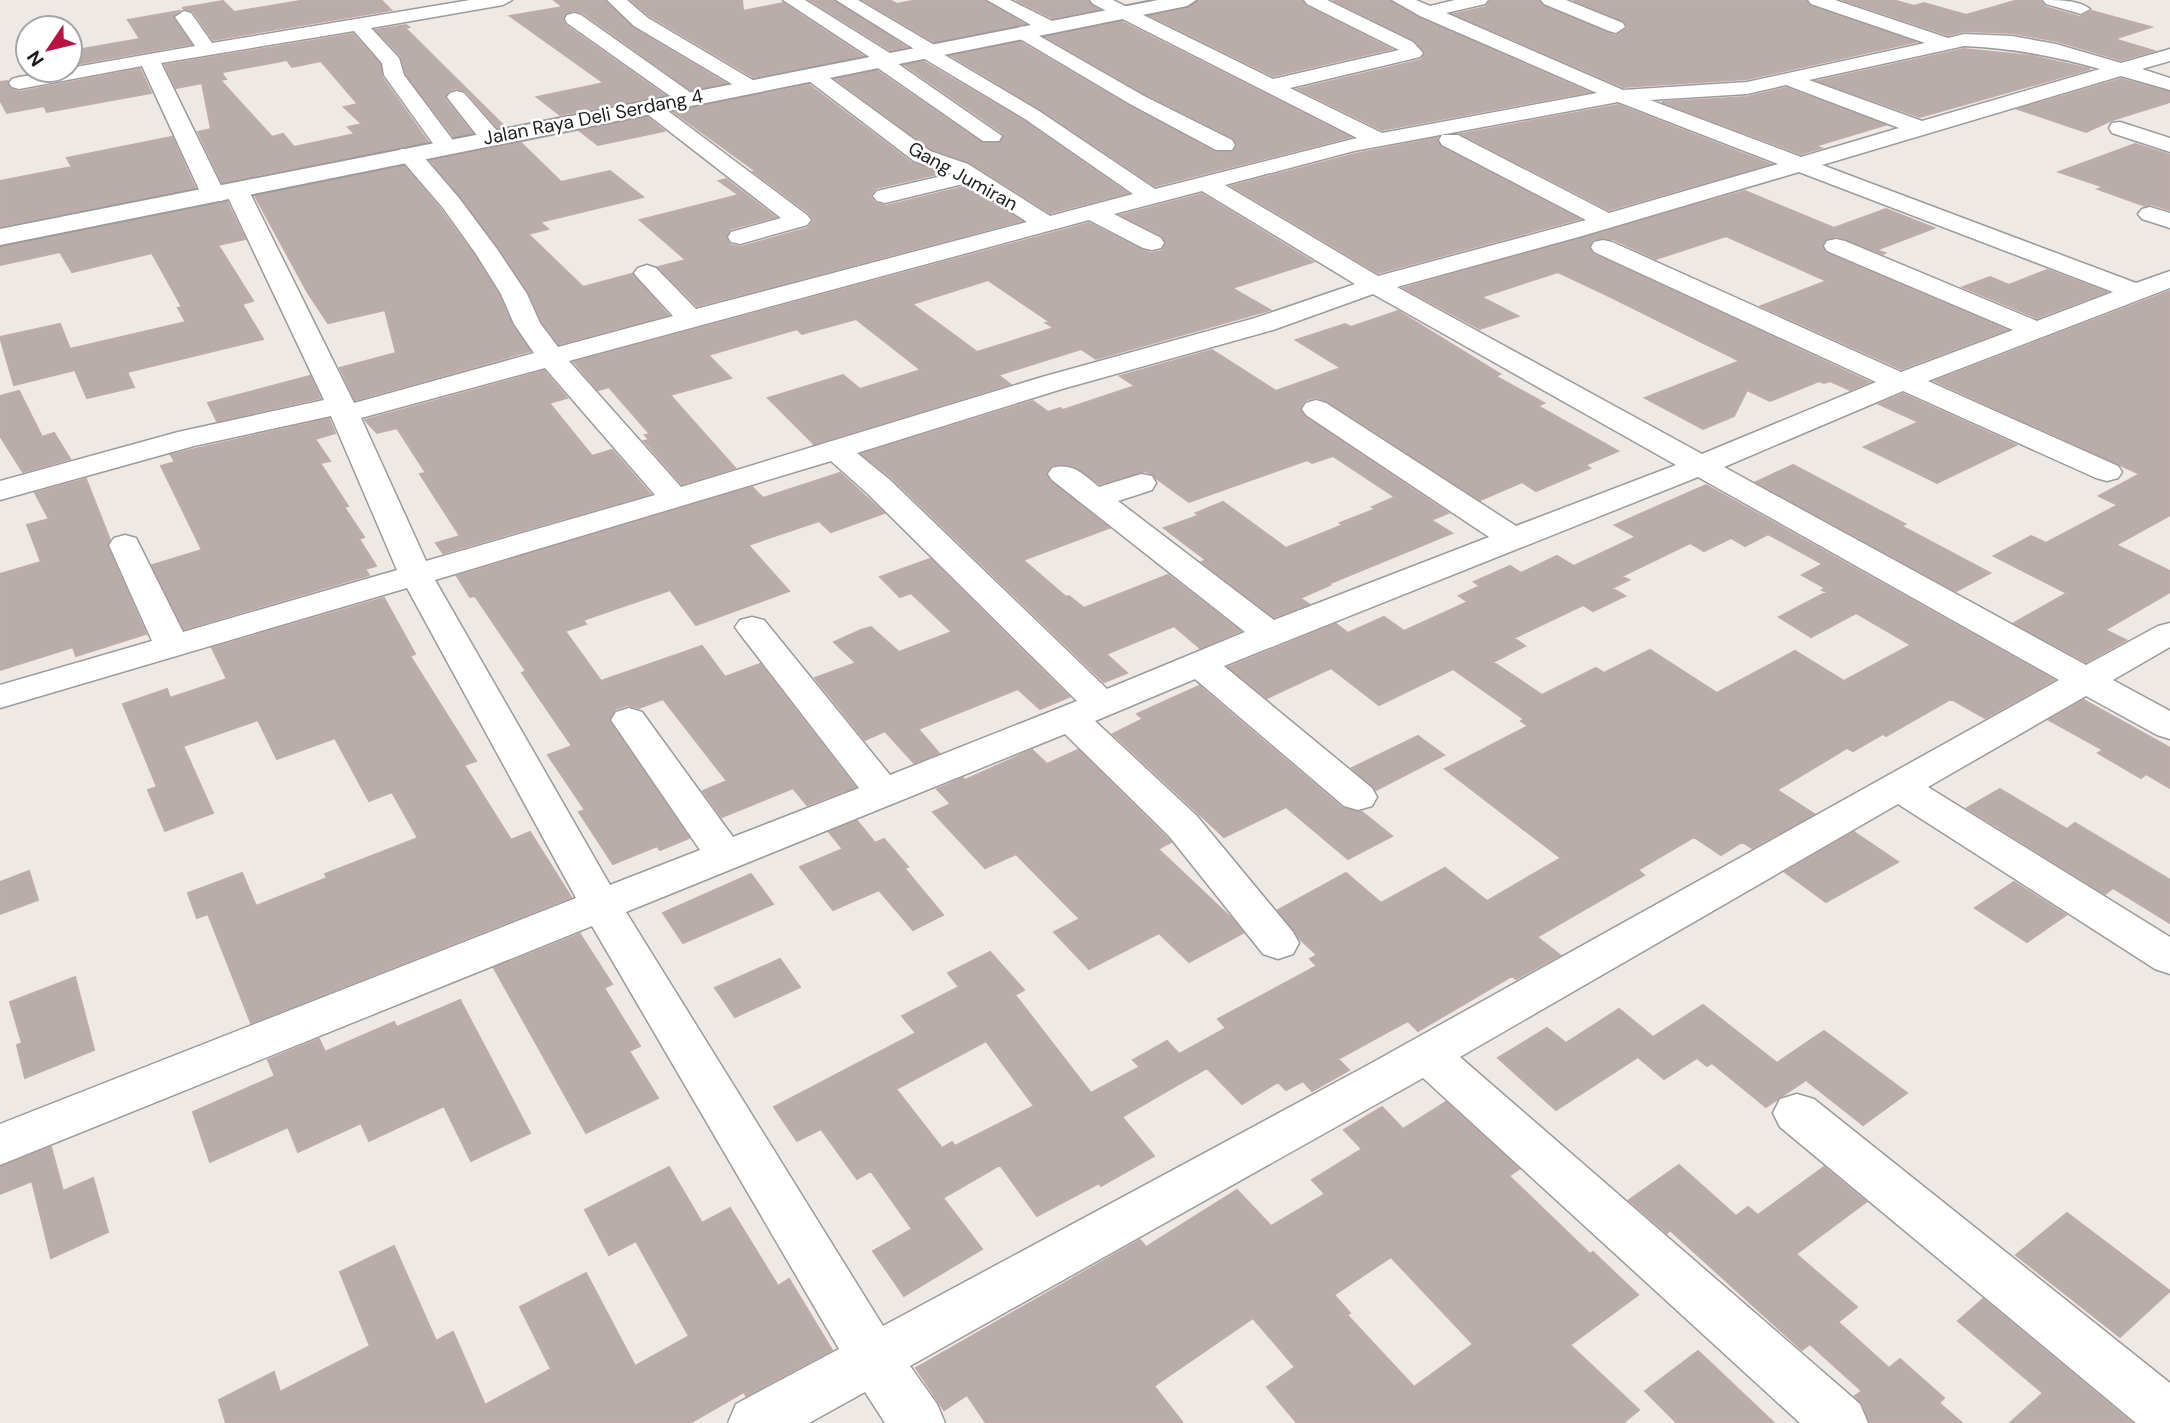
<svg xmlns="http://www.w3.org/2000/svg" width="2170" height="1423" font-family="'DM Sans',sans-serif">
  <rect width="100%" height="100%" fill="#eee9e5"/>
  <!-- building -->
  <g fill="#b8adab" stroke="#bfaca9" stroke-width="2" fill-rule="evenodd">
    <polygon points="306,0 381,0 391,10 213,40 193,11 182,8 223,1 234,12"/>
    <polygon points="554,0 604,0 633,28 725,83 691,90 583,13 573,10 565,14 563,20 565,25 664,95 560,115 537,97 604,83 510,16 563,7"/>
    <polygon points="631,0 742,0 743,11 783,3 863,56 753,77 650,16"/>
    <polygon points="810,0 834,0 906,47 890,50"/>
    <polygon points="863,0 889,0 897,4 917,0 985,0 1024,24 934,42"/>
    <polygon points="1016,0 1087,0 1098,9 1052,18"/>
    <polygon points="1199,0 1301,0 1306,6 1391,49 1273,76 1151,16 1188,9"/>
    <polygon points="1333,0 1390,0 1419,18 1588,92 1382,130 1298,89 1421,60 1426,53 1414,40"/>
    <polygon points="1491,0 1538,0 1543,6 1615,36 1628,28 1624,21 1573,0 1805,0 1810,6 1915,42 1747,79 1623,87 1454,14 1486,7"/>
    <polygon points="1843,0 1893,0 1914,6 1924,3 1966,15 2018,0 2040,0 2045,7 2080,17 2092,11 2151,27 2114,39 2154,51 2121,60 2057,41 2012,33 1964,31 1948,35"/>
    <polygon points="179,11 173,18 191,44 70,65 70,51 140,39 128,20"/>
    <polygon points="1122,22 1350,137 1155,186 1040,109 952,56 1020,42 1129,106 1215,152 1234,151 1237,144 1233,138 1145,94 1046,37"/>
    <polygon points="406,25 409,27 405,28 505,127 498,128 466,91 456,88 448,91 445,99 472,133 454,137 406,74 401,56 376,30"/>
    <path d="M353 34 380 64 382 77 428 142 222 182 198 132 211 129 202 83 176 88 165 65ZM287 60 292 67 321 61 358 104 344 107 362 124 348 127 355 134 294 147 283 134 272 137 220 80 226 79 222 74 223 72Z"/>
    <polygon points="1964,49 2032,56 2090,69 1920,117 1818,81"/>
    <polygon points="924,62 1024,121 1127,193 1050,213 969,162 931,149 836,79 877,71 982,143 1001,142 1004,134 905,65"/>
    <polygon points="140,69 151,93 47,112 44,106 7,113 0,100 0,82 7,81 10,89 19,92"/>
    <polygon points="2121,79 2170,92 2170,102 2112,120 2086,132 2018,109"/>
    <polygon points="809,85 912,163 942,173 876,188 870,196 875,203 886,206 967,186 1021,221 697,306 658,267 686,260 640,220 739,195 719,181 726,179 775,217 730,229 726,238 730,245 741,247 808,228 814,220 809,213 754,172 757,172 674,112"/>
    <polygon points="1786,88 1885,125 1815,146 1821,148 1801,154 1662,102 1747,97"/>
    <polygon points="1618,105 1770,164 1609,210 1461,134"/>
    <polygon points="647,117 664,131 598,145 580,131"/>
    <polygon points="172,137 195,188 0,226 0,181 72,167 67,158"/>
    <polygon points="1437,138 1441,147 1579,219 1378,273 1232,186 1355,154"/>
    <polygon points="521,143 561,182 610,171 643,197 540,222 548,229 528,234 583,287 632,274 668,315 559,344 542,322 529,293 499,248 431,161"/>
    <polygon points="2135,144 2170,155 2170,210 2151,204 2145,206 2098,189 2104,187 2059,172"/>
    <polygon points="404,166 441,210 474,255 499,295 512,325 530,351 355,400 340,368 396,353 385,310 328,323 308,293 255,196"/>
    <polygon points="1745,191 1834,228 1886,209 1934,228 1876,250 1885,253 1883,254 1837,236 1825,240 1822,247 1826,253 2006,330 1901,369 1761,306 1827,281 1726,236 1656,259 1613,239 1593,239 1589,246 1593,254 1869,382 1850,390 1830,381 1824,383 1819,381 1770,401 1747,390 1734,416 1703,429 1645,398 1740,361 1611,297 1558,272 1481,297 1518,316 1480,329 1404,288"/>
    <path d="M1202 194 1313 262 1232 288 1270 310 1096 359 1081 349 998 375 1010 384 814 444 768 398 843 375 860 389 921 370 856 319 802 334 797 329 708 355 731 378 670 395 735 468 682 484 644 441 649 440 645 435 650 434 609 387 598 390 574 362 1089 223 1142 250 1151 253 1162 251 1166 244 1162 236 1121 215ZM988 280 1050 322 1046 323 1054 328 977 352 912 304Z"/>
    <polygon points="227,202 245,239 218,245 253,301 242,304 263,339 127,372 134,387 87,398 75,370 14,385 0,337 60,324 70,349 186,322 178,308 182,307 152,253 72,272 60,252 0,265 0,247"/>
    <polygon points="2047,270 2106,292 2037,318 1963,287 1990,277 2009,285"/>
    <polygon points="2170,291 2170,515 2116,545 2170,571 2170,592 2105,630 2126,640 2086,662 2014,623 2067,593 1994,556 2031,536 2046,543 2118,505 2099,496 2140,474 1935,381"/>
    <polygon points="1398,311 1500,374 1495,376 1544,403 1538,406 1618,451 1585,465 1590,468 1536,491 1522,482 1480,500 1327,401 1317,397 1305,400 1300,408 1305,417 1448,513 1431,520 1452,533 1328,584 1330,585 1300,598 1309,604 1274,617 1202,562 1206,560 1164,528 1200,515 1196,513 1223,502 1286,548 1343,525 1340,523 1376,509 1372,507 1395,497 1333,456 1312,463 1307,460 1189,502 1146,471 1100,484 1073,466 1052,465 1046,473 1050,481 1109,528 1023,560 1066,597 1069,596 1084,608 1168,575 1240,631 1200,648 1174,626 1106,654 1127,673 1104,682 892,478 862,454 1033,401 1048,412 1060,408 1063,410 1135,386 1120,376 1212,350 1276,391 1341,368 1296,340 1345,324 1351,327"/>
    <polygon points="544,371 567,398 549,403 592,456 612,450 650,494 443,553 436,543 460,536 420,474 426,473 397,428 377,433 365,420"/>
    <polygon points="310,376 320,398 217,421 208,403"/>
    <polygon points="19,391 42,437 54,433 70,459 23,472 0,436 0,396"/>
    <polygon points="1903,394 2016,445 1937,483 1864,447 1919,422 1879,404"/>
    <polygon points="329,419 335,433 315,439 330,461 320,463 348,506 344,507 364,537 359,539 376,566 365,569 369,575 184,629 152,565 202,550 161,466 175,462 171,455 195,449"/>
    <polygon points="1793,465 1905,524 1901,526 1990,573 1956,591 1756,482"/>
    <polygon points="840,473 884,513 831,532 819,521 748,545 789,591 696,625 670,590 583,620 586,624 565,631 601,681 702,646 725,677 760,664 855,787 807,805 793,788 722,817 703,791 727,781 663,699 639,708 628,705 615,709 609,721 689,838 660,850 657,846 613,864 579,812 585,810 548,755 572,746 522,673 526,671 475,596 470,597 457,576 752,487 763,498"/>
    <polygon points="86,479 110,540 107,546 146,634 76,656 73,647 0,670 0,574 41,562 27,525 49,519 35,493"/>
    <path d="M1706 485 2054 680 1985 718 1951 699 1886 736 1883 734 1853 751 1847 748 1777 790 1814 814 1752 848 1742 842 1721 855 1694 837 1638 870 1644 875 1537 937 1560 955 1516 979 1512 976 1418 1031 1408 1021 1389 1031 1338 1059 1349 1070 1312 1091 1303 1081 1286 1090 1278 1082 1242 1104 1207 1068 1122 1117 1154 1156 1101 1186 1099 1183 1037 1216 1000 1165 943 1198 982 1249 904 1296 873 1251 912 1229 871 1171 857 1179 821 1129 797 1141 774 1107 916 1033 902 1016 959 987 948 973 990 952 1024 990 1015 995 1091 1093 1140 1067 1133 1060 1167 1041 1179 1054 1226 1028 1218 1019 1317 966 1310 959 1317 955 1299 938 1278 910 1346 873 1381 903 1445 868 1487 901 1561 858 1445 769 1528 726 1521 721 1524 719 1453 669 1379 705 1331 668 1267 698 1229 667 1336 624 1348 633 1384 617 1404 631 1468 602 1459 596 1480 586 1474 582 1510 566 1521 573 1557 556 1574 566 1636 537 1615 525ZM1768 534 1823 564 1802 575 1825 588 1822 590 1827 592 1779 617 1811 637 1856 613 1911 645 1844 681 1795 651 1717 693 1650 650 1604 673 1596 668 1542 695 1493 662 1525 646 1514 638 1583 605 1593 611 1625 596 1612 588 1629 580 1622 576 1690 543 1704 551 1731 538 1745 546ZM986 1041 1034 1106 955 1146 952 1142 942 1148 896 1089Z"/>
    <polygon points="930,559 1069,697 1040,709 1018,689 918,729 939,753 914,763 885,731 865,740 815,678 856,663 834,642 861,630 871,627 899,652 952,632 911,593 900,597 880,577"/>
    <polygon points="384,598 415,654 410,656 476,761 464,765 511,840 530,832 571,897 251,1023 208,914 197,918 188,893 242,873 256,906 327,878 325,874 418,838 392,792 369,801 335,738 277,759 258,720 183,746 213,813 165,831 148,790 157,787 123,704 167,689 170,698 227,679 212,648"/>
    <polygon points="1199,686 1342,808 1362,812 1392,836 1348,859 1286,807 1224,837 1113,734 1143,719 1137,714"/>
    <polygon points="2084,700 2170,748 2170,788 2146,774 2141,778 2098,753 2103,750 2049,720"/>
    <polygon points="1418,736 1444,755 1376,790 1352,768"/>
    <polygon points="1032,750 1047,764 1078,750 1167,838 1171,842 1158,849 1231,918 1243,933 1189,962 1159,933 1089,969 1054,932 1080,919 1016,854 985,868 933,812 951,804 937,789 963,778 965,780"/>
    <polygon points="2000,789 2067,829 2075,823 2170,880 2170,923 2113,888 2105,894 1967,808"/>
    <polygon points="857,821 875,843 884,839 908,867 904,868 943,915 913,930 879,890 833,910 800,867 843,849 829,832"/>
    <polygon points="1854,832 1898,862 1826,902 1785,872"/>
    <polygon points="29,871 38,900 0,914 0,882"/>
    <polygon points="751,874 773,904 683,943 663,913"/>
    <polygon points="2014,882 2066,915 2027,942 1975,908"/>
    <polygon points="580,934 612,984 604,988 640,1046 629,1051 658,1098 586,1133 494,968"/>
    <polygon points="780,959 800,987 735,1017 715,988"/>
    <polygon points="75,977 94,1050 25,1078 17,1045 22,1043 10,1002"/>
    <polygon points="460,1000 530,1133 471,1161 444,1106 369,1141 361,1123 298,1152 288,1127 210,1162 193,1112 275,1076 268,1060 319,1039 325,1052 394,1022 397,1027"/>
    <polygon points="1703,1005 1777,1063 1824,1031 1907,1093 1863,1125 1806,1080 1766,1107 1712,1063 1707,1066 1697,1058 1664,1079 1638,1057 1556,1110 1498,1058 1547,1028 1566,1043 1619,1009 1653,1037"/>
    <path d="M1446 1102 1519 1169 1509 1176 1590 1254 1593 1252 1638 1295 1570 1345 1639 1410 1623 1423H1297L1267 1387 1295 1367 1253 1318 1154 1386 1183 1423H986L967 1395 944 1410 916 1368 1140 1240 1146 1247 1237 1190 1271 1226 1325 1194 1312 1180 1362 1149 1344 1130 1382 1107 1403 1129ZM1391 1257 1473 1344 1414 1387 1347 1315 1350 1313 1334 1295Z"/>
    <polygon points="51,1147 63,1191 93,1178 108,1232 51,1258 32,1181 0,1194 0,1167"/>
    <polygon points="1679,1165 1736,1216 1748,1207 1758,1215 1824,1167 1866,1202 1796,1254 1857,1307 1838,1322 1889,1368 1900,1359 1944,1398 1939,1403 1962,1423 1870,1423 1862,1403 1855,1396 1862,1391 1810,1344 1802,1350 1670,1230 1667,1233 1629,1200"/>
    <polygon points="669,1167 702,1223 730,1208 778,1286 789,1279 832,1350 746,1396 744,1392 690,1423 226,1423 219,1400 274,1372 280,1392 370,1346 340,1272 394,1246 436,1341 453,1332 485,1405 551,1369 520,1307 586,1273 635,1366 689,1336 636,1241 609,1255 585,1210"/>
    <polygon points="2067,1213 2170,1291 2120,1337 2016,1255"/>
    <polygon points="1983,1299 2132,1423 2010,1423 2043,1393 1958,1321"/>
    <polygon points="1698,1351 1774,1423 1677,1423 1645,1391"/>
  </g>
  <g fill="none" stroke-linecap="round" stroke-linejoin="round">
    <defs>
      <g id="minor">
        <polygon points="470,0 512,0 503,5 371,28 399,58 404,75 458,147 455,152 439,152 384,75 382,63 354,31 161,63 226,196 222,201 206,201 202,196 142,66 19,89 12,87 9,83 12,79 19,77 70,70 70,68 195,46 175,17 184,11 191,13 212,43"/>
        <polygon points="607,0 627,0 648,18 756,82 759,86 756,90 742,90 634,26"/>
        <polygon points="783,0 805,0 893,55 894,61 1002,136 999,141 983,141 872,64 871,58"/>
        <path d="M836 0H858L936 46 938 51 1039 111 1155 189 1357 138 1093 4 1090 0H1113L1273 79 1399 50 1307 4 1304 0H1327L1413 42 1423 53 1420 57 1290 88 1382 133 1597 93 1420 16 1392 0H1416L1430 6 1455 0H1488L1485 4 1446 13 1623 90 1747 82 1925 43 1811 4 1808 0H1835L1948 38 1964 34 2012 36 2056 44 2121 63 2170 49V61L2142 69 2170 78V90L2121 76 1822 165 2136 283 2170 271V288L1928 381 2118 466 2122 472 2118 478 2107 481 2096 478 1903 391 1724 467 2086 665 2158 626 2170 623V647L2113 680 2170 711V739L2157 735 2086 696 1928 787 2170 937V974L2155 969 1898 804 1460 1057 1860 1404 1868 1423H1800L1423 1078 910 1366 937 1404 945 1423H885L865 1392 809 1423H728L736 1404 839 1349 592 926 0 1165V1124L576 898 407 588 0 708V685L152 641 109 545 114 538 125 535 136 538 183 632 397 570 331 416 194 446 0 500V481L178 432 324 400 225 191 229 186H245L249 191 354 403 534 353 514 324 501 294 476 254 443 208 401 159 398 154 401 149H417L459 198 497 249 527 294 540 323 558 347 673 316 638 278 634 273 638 268 647 265 656 268 696 309 1027 222 967 183 885 203 877 201 873 196 877 191 951 174 914 161 805 78 802 74 805 70H819L930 151 968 164 1050 216 1133 194 1025 119 918 55 916 50ZM1964 46C2012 48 2054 56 2100 69L1922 121 1809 80ZM1786 85 1899 128 1801 157 1650 100 1747 94ZM1618 102 1778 164 1609 213 1458 135H1442L1439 140 1442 145 1586 220 1378 276 1225 185 1354 151ZM1799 172 2113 292 2037 321 1845 241 1836 239 1827 241 1824 246 1827 251 2013 330 1901 372 1612 242 1603 240 1594 242 1591 247 1594 252 1876 382 1702 454 1397 287 1582 236ZM1202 191 1355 284 1255 318 1042 377 681 487 569 361 1089 220 1143 248 1152 250 1161 248 1164 243 1161 238 1114 214ZM1373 294 1676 465 1516 526 1326 403 1316 400 1306 403 1302 409 1306 415 1489 537 1274 620 1118 501 1152 490 1156 483 1152 476 1141 474 1099 487C1084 475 1073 462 1052 468L1048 474 1052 480 1245 632 1107 689 890 480 857 453 1062 389 1273 330ZM545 368 655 495 426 561 361 418ZM831 461 868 494 1077 701 890 775 764 620 752 617 740 620 735 627 740 634 859 788 733 837 642 712 629 708 616 712 611 720 700 850 610 885 435 580ZM1698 477 2059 680 1368 1065 883 1326 626 912 1065 734 1169 836 1263 954 1278 959 1293 954 1299 943 1293 932 1197 816 1095 721 1195 679 1344 806 1358 810 1372 806 1377 797 1372 788 1224 666Z"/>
        <polygon points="987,0 1010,0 1054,22 1056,26 1047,32 1040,30"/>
        <polygon points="1541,0 1566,0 1623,23 1625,27 1616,33 1609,31 1544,4"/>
        <path d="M2043 0C2058 0 2079 0 2090 9L2081 14 2046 4Z"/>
        <polygon points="574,13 581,15 694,95 697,99 694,103 680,103 567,23 565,19 567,15"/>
        <polygon points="1022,26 1144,96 1232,140 1235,145 1232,150 1216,150 1130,104 1015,36 1013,32"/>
        <polygon points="457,91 464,93 499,133 502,138 499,143 483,143 450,101 447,97 450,93"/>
        <polygon points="649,100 656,102 807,215 811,220 807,225 740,244 731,242 728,237 731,232 781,218 642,110 639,106 642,102"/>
        <polygon points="2120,122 2170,138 2170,152 2112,133 2109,128 2112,123"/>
        <polygon points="2150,207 2170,213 2170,228 2142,219 2138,214 2142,209"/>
        <polygon points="1797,1094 1814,1099 2170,1383 2170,1423 2136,1423 1780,1127 1773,1113 1780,1099"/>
      </g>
      <polygon id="tertiary" points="1158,0 1196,0 1187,6 0,245 0,229"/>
    </defs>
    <!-- minor casing -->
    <use href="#minor" stroke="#9b9b9b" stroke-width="3"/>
    <!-- tertiary casing -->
    <use href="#tertiary" stroke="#9b9b9b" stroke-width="4"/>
    <!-- minor -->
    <use href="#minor" fill="#fff" fill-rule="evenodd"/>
    <!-- tertiary -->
    <use href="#tertiary" fill="#fff" fill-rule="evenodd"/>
  </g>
  <g text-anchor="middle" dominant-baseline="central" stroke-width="5" stroke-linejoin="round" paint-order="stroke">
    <!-- far-street labels -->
    <g font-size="19" fill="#1e1e1e" stroke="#fff">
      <text transform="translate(593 117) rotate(-11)">Jalan Raya Deli Serdang 4</text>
      <text transform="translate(963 176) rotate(29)">Gang Jumiran</text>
    </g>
  </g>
  <!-- north arrow -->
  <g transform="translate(49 49) rotate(235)"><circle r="33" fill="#ffffff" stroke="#a5a5a5" stroke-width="2"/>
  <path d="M0-5L12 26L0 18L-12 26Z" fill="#bb1244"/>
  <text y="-10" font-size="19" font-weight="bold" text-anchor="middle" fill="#1e1e1e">N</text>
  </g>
</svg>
